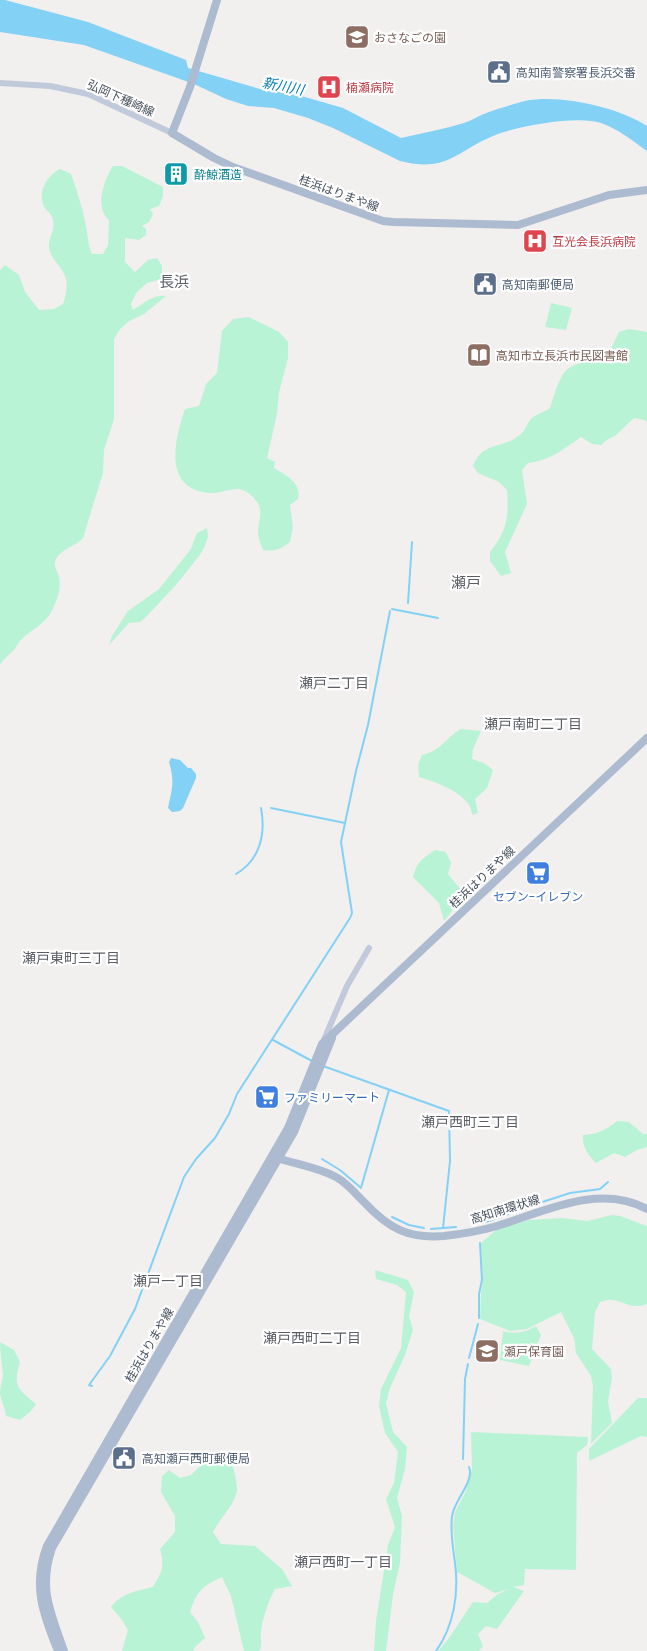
<svg xmlns="http://www.w3.org/2000/svg" width="647" height="1651" font-family="Poppins,'Noto Sans JP',sans-serif">
  <rect width="100%" height="100%" fill="#f2efef"/>
  <!-- green -->
  <g fill="#b9f3d5">
    <path d="M113 166H122L163 187V196L159 206 150 209 153 214 149 222 142 226 146 229V235L139 240 125 238V262L135 272 148 260 157 258 162 266V279L147 283 136 293 131 304 133 310C143 304 153 294 166 296L144 314 129 321 120 329 114 339V419L104 450 103 473 83 538C76 546 61 549 56 559 53 566 57 570 59 577 62 588 56 604 50 614 43 625 31 630 22 639 18 642 16 648 13 651 8 656 3 659 0 665V270L5 265 19 275 25 292 39 310 54 309 63 304C66 295 69 283 64 274 60 264 51 260 49 247 48 237 57 229 52 217 50 212 44 209 43 204 38 190 48 175 60 169L71 174C76 188 84 212 86 227 88 237 88 245 92 254H103L108 245 109 220C94 208 104 180 113 166Z"/>
    <polygon points="551,303 572,308 566,330 545,327"/>
    <path d="M249 317 279 332 288 342V358L279 392 277 414 267 458 275 462 274 468C286 475 302 483 298 499L290 505 293 527 290 542C281 549 275 552 263 550 261 544 258 538 258 532 258 521 264 511 257 502 253 496 246 490 239 489 230 488 219 494 208 493 162 488 175 439 185 409L199 406 206 384 217 373 222 331 233 319Z"/>
    <path d="M629 329 647 332V422L644 420 634 418 615 436 608 439 601 445 592 444 581 437C564 449 549 461 528 463L522 470 527 504 505 552 511 573 501 576 490 561V552C507 531 509 517 507 490L499 482 478 473 473 466C483 440 503 450 521 434 526 430 527 422 532 418 537 414 544 412 550 408 560 379 561 360 598 362L608 355 619 332Z"/>
    <polygon points="207,528 208,537 204,548 199,556 175,586 145,618 140,622 129,623 109,645 112,636 128,611 159,589 191,549 197,533"/>
    <path d="M461 729 481 731 473 749 472 759 484 763 493 770 487 788 475 799 478 813 472 815C472 794 435 782 419 777L418 765 422 755C441 751 445 738 461 729Z"/>
    <path d="M435 850 446 852 451 863 448 874 465 895 444 921 439 903 413 877C416 863 423 858 435 850Z"/>
    <path d="M617 1121 629 1122 643 1134H647V1147L637 1150 625 1157 614 1153 596 1163C588 1155 582 1147 583 1135 598 1134 606 1130 617 1121Z"/>
    <path d="M612 1215 620 1216 647 1226V1304C631 1310 624 1301 612 1300 608 1299 603 1302 600 1302L595 1312 592 1349 611 1369 612 1378 608 1401 612 1423 591 1444 593 1386 591 1376 576 1353 574 1338 561 1312 527 1329 510 1331 480 1319 481 1293 483 1281 481 1243 496 1230 529 1220 562 1218 587 1221Z"/>
    <polygon points="375,1270 408,1280 414,1292 409,1316 413,1330 405,1355 390,1388 386,1403 393,1432 407,1447 405,1469 397,1498 402,1516 400,1563 393,1594 386,1651 374,1651 376,1621 388,1545 395,1527 386,1499 394,1483 398,1452 385,1433 379,1406 381,1389 401,1348 406,1292 397,1285 376,1279"/>
    <path d="M536 1326 541 1335 529 1366 500 1360 503 1331C514 1335 526 1332 536 1326Z"/>
    <path d="M0 1342 14 1350 20 1362C13 1387 17 1388 36 1404L31 1411 20 1420 6 1416C5 1407 1 1401 0 1393 0 1386 3 1380 3 1374 2 1363 0 1354 0 1342Z"/>
    <polygon points="638,1398 647,1398 647,1437 641,1436 589,1461 589,1449"/>
    <polygon points="471,1432 588,1437 587,1445 577,1453 576,1570 525,1569 524,1585 513,1587 524,1591 497,1629 486,1626 478,1634 483,1646 479,1651 438,1651 449,1638 473,1602 487,1603 498,1594 509,1589 495,1593 457,1572 453,1526 455,1512 466,1491 472,1469"/>
    <path d="M217 1459C228 1461 233 1462 235 1475 236 1480 237 1486 237 1491 234 1506 220 1518 213 1532L221 1544 255 1546 282 1569 292 1586 275 1589C268 1602 263 1617 261 1631 260 1638 263 1645 259 1651H244L231 1596 222 1577C202 1586 197 1591 190 1612L198 1622 205 1638 195 1647 193 1651H122L128 1630 122 1620 111 1607C122 1593 136 1591 153 1587 162 1572 165 1566 160 1549L175 1532V1516L161 1492 162 1476 169 1470 180 1478 191 1475 200 1466Z"/>
  </g>
  <!-- water -->
  <g fill="#83d1f4">
    <path d="M0 0H5L88 22 186 60 188 68 260 89 298 95 343 108 401 138C422 133 444 129 464 123 473 120 480 115 489 112 500 108 514 104 525 101 560 94 617 107 647 126V151C633 141 618 129 601 123 578 115 516 126 493 136 455 152 447 173 400 161L333 128 308 118 274 108 248 106 226 99 194 84 84 45 0 32Z"/>
    <path d="M171 758 180 760 188 768H191L196 774V778L183 808 180 811 172 812 168 808C172 788 175 783 169 762Z"/>
  </g>
  <g fill="none" stroke-linecap="round" stroke-linejoin="round">
    <!-- stream -->
    <g stroke="#83d1f4" stroke-width="2">
      <polyline points="408,603 412,542"/>
      <polyline points="392,609 438,618"/>
      <polyline points="271,808 345,823"/>
      <path d="M236 874C260 860 266 834 261 808"/>
      <polyline points="273,1040 312,1061"/>
      <polyline points="323,1066 449,1111 450,1161 443,1228"/>
      <polyline points="322,1159 340,1170 360,1187"/>
      <polyline points="361,1188 389,1090"/>
      <polyline points="527,1207 570,1193 600,1189 608,1182"/>
      <polyline points="392,1217 409,1225 424,1228"/>
      <polyline points="473,1224 489,1221 520,1210"/>
      <polyline points="431,1229 456,1227"/>
      <polyline points="479,1318 479,1294 482,1280 480,1243"/>
      <polyline points="469,1358 478,1324"/>
      <polyline points="92,1386 89,1385 110,1356 135,1309 184,1177 196,1159 215,1138 229,1114 237,1094 350,918 352,913 341,842 356,771 368,725 390,611"/>
      <polyline points="463,1459 465,1379 468,1364"/>
      <path d="M436 1651C454 1626 459 1593 455 1563 453 1547 450 1532 452 1517 453 1501 475 1482 469 1467"/>
    </g>
    <!-- secondary -->
    <g stroke="#c0cada" stroke-width="6">
      <polyline points="0,83 50,86 88,94 172,133"/>
      <polyline points="323,1042 347,986 369,948"/>
    </g>
    <!-- primary -->
    <g stroke="#acbbd0" stroke-width="8">
      <polyline points="217,0 190,87 172,133 214,158 233,167 383,221 393,222 518,225 609,195 647,190"/>
      <path d="M274 1157C294 1164 317 1167 336 1177 347 1183 355 1193 364 1202 388 1228 408 1239 444 1236 462 1234 480 1231 497 1226 544 1212 598 1183 647 1209"/>
      <path d="M58 1651C43 1614 32 1585 47 1546L288 1128 322 1044 647 738"/>
      <path d="M64 1651C51 1613 38 1589 52 1548L294 1132 332 1038"/>
    </g>
  </g>
  <!-- icons -->
  <defs>
    <symbol id="school-square" viewBox="-11 -11 22 22"><rect x="-9" y="-9" width="18" height="18" rx="4" fill="#8d6e63" stroke="#fff"/><path d="M0-5L7-2L0 1L-7-2ZM-4 1L0 2.5L4 1V4Q0 6-4 4Z" fill="#fff"/></symbol>
    <symbol id="civic-square" viewBox="-11 -11 22 22"><rect x="-9" y="-9" width="18" height="18" rx="4" fill="#5c6f8a" stroke="#fff"/><path d="M-.6-6.5H3V-4.5H.6V-3L4-1V1h2V6H-6V1h2V-1L-.6-3ZM-1.2 2.5V6h2.4V2.5Z" fill="#fff"/></symbol>
    <symbol id="hospital-square" viewBox="-11 -11 22 22"><rect x="-9" y="-9" width="18" height="18" rx="4" fill="#e0444e" stroke="#fff"/><path d="M-5-5h3v3.5h4V-5h3V5h-3V1.5h-4V5h-3Z" fill="#fff"/></symbol>
    <symbol id="building-square" viewBox="-11 -11 22 22"><rect x="-9" y="-9" width="18" height="18" rx="4" fill="#0f9aa8" stroke="#fff"/><path d="M-4-6H4V6H1V3H-1V6H-4ZM-2.5-4.3h1.7v1.8h-1.7ZM.8-4.3h1.7v1.8H.8ZM-2.5-1h1.7V.8h-1.7ZM.8-1h1.7V.8H.8Z" fill="#fff"/></symbol>
    <symbol id="library-square" viewBox="-11 -11 22 22"><rect x="-9" y="-9" width="18" height="18" rx="4" fill="#8d6e63" stroke="#fff"/><path d="M-6-4Q-3-5.5-.7-3.5V5Q-3 3-6 4ZM6-4Q3-5.5 .7-3.5V5Q3 3 6 4Z" fill="#fff"/></symbol>
    <symbol id="supermarket-square" viewBox="-11 -11 22 22"><rect x="-9" y="-9" width="18" height="18" rx="4" fill="#3f7fe0" stroke="#fff"/><path d="M-6-5.5h2.5l.6 2H6L4.5 2H-2.5L-4.4-4H-6ZM-1.5 3.2a1.3 1.3 0 1 0 .1 0ZM3 3.2a1.3 1.3 0 1 0 .1 0Z" fill="#fff"/></symbol>
  </defs>
  <g fill-rule="evenodd">
    <use href="#school-square" x="343" y="23" width="28" height="28"/>
    <use href="#civic-square" x="485" y="58" width="28" height="28"/>
    <use href="#hospital-square" x="315" y="73" width="28" height="28"/>
    <use href="#building-square" x="162" y="160" width="28" height="28"/>
    <use href="#hospital-square" x="521" y="227" width="28" height="28"/>
    <use href="#civic-square" x="471" y="270" width="28" height="28"/>
    <use href="#library-square" x="465" y="341" width="28" height="28"/>
    <use href="#supermarket-square" x="524" y="859" width="28" height="28"/>
    <use href="#supermarket-square" x="253" y="1083" width="28" height="28"/>
    <use href="#school-square" x="473" y="1337" width="28" height="28"/>
    <use href="#civic-square" x="110" y="1444" width="28" height="28"/>
  </g>
  <g text-anchor="middle" dominant-baseline="central" stroke-width="4.5" stroke-linejoin="round" paint-order="stroke">
    <!-- education labels -->
    <g font-size="12" fill="#785e54" stroke="#fff" text-anchor="start">
      <text x="374" y="37">おさなごの園</text>
      <text x="496" y="355">高知市立長浜市民図書館</text>
      <text x="504" y="1351">瀬戸保育園</text>
    </g>
    <!-- service labels -->
    <g font-size="12" fill="#4e5e75" stroke="#fff" text-anchor="start">
      <text x="516" y="72">高知南警察署長浜交番</text>
      <text x="502" y="284">高知南郵便局</text>
      <text x="142" y="1458">高知瀬戸西町郵便局</text>
    </g>
    <!-- health labels -->
    <g font-size="12" fill="#be3a42" stroke="#fff" text-anchor="start">
      <text x="346" y="87">楠瀬病院</text>
      <text x="552" y="241">互光会長浜病院</text>
    </g>
    <!-- street labels -->
    <g font-size="12" fill="#45505e" stroke="#fff">
      <text transform="translate(121 98) rotate(24)">弘岡下種崎線</text>
      <text transform="translate(339 193) rotate(20)">桂浜はりまや線</text>
      <text transform="translate(482 877) rotate(-43)">桂浜はりまや線</text>
      <text transform="translate(505 1209) rotate(-17)">高知南環状線</text>
      <text transform="translate(149 1345) rotate(-60)">桂浜はりまや線</text>
    </g>
    <!-- culture labels -->
    <g font-size="12" fill="#0d838f" stroke="#fff" text-anchor="start">
      <text x="194" y="174">酔鯨酒造</text>
    </g>
    <!-- shop labels -->
    <g font-size="12" fill="#366cbe" stroke="#fff">
      <text x="538" y="896">セブン-イレブン</text>
      <text x="284" y="1097" text-anchor="start">ファミリーマート</text>
    </g>
    <!-- water labels -->
    <g font-size="14" font-style="italic" fill="#007eb6" stroke="#fff">
      <text transform="translate(283 86) rotate(11)">新川川</text>
    </g>
    <!-- neighbourhood labels -->
    <g font-size="14" fill="#5b5e65" stroke="#fff">
      <text x="334" y="683">瀬戸二丁目</text>
      <text x="533" y="724">瀬戸南町二丁目</text>
      <text x="71" y="958">瀬戸東町三丁目</text>
      <text x="470" y="1122">瀬戸西町三丁目</text>
      <text x="168" y="1281">瀬戸一丁目</text>
      <text x="312" y="1338">瀬戸西町二丁目</text>
      <text x="343" y="1562">瀬戸西町一丁目</text>
    </g>
    <!-- quarter labels -->
    <g font-size="15" fill="#5b5e65" stroke="#fff">
      <text x="174" y="281">長浜</text>
      <text x="466" y="582">瀬戸</text>
    </g>
  </g>
</svg>
